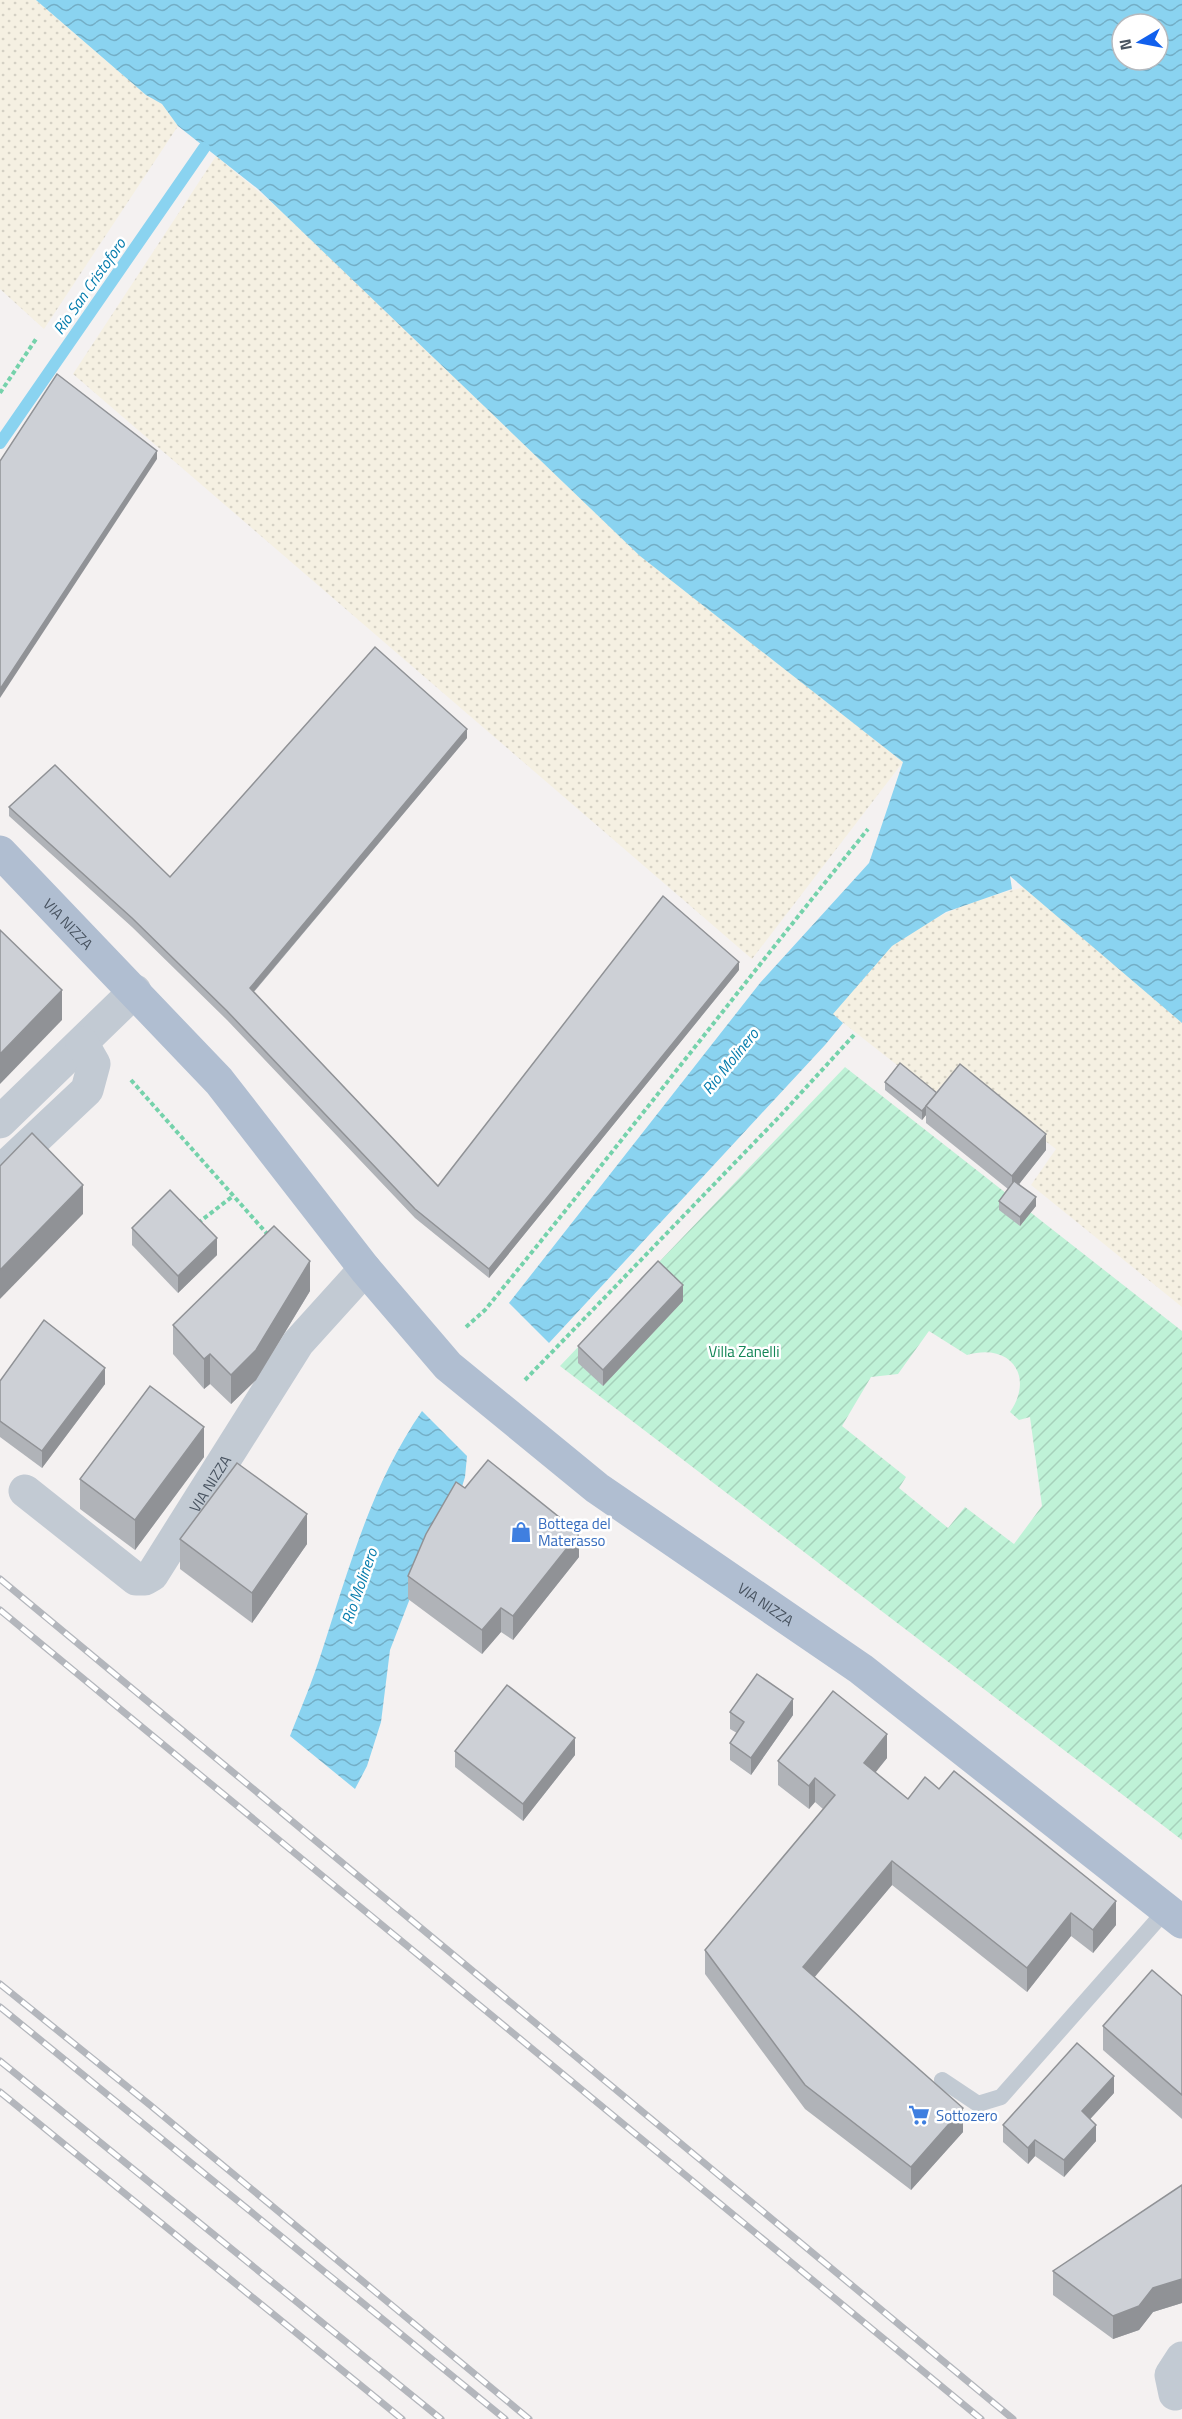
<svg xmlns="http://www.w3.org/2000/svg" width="1182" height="2419" font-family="'Titillium Web',sans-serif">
  <defs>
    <pattern id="sand-dots" width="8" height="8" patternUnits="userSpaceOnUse" patternTransform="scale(1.5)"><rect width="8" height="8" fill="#f5f0e2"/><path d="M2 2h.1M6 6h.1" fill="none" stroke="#d4d0c4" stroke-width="1.8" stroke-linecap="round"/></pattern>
    <pattern id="garden-furrows" width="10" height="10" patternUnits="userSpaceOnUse" patternTransform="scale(1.5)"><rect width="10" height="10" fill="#bff2d7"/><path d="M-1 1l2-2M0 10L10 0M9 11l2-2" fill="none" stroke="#a6d1bb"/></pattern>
    <pattern id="water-waves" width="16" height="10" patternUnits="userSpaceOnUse" patternTransform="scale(1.5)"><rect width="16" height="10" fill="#8ad3f0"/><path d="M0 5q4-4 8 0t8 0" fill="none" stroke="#73aec6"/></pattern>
  </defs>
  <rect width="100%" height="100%" fill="#f4f1f1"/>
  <!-- sand -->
  <g fill="url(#sand-dots)">
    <polygon points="0,0 36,0 146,95 162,104 178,126 44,329 0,289"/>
    <polygon points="216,156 278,208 630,546 903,762 752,959 73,374"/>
    <path d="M1084 874 1182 955V1307L1031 1185 1056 1149 953 1072 934 1094 832 1014C851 993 872 962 893 945 949 902 1016 888 1084 874Z"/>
  </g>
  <!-- garden -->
  <path fill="url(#garden-furrows)" fill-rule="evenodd" d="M845 1067 1182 1331V1840L560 1366ZM929 1331 967 1355C1010 1342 1035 1376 1010 1412L1019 1420 1030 1417 1042 1506 1014 1544 965 1507 948 1528 899 1488 906 1477 842 1426 871 1377 898 1374Z"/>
  <!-- water -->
  <g fill="url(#water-waves)" fill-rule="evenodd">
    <path d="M36 0H1182V1023L1010 876 1012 889 946 912 892 946 833 1014 843 1023 825 1045 549 1343 509 1303 760 983 869 863 903 762 640 556 258 189 178 126 162 104 146 95ZM1122 24H1158V60H1122Z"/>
    <path d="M422 1411 467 1456 465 1477 456 1506 426 1557 390 1650 381 1722 367 1766 355 1789 290 1736C301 1708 313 1680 322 1651 349 1568 372 1483 422 1411Z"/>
  </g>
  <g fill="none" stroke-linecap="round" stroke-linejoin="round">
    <!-- stream -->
    <polyline stroke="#8ad3f0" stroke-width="12" points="0,443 204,148"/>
    <!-- path -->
    <g stroke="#75d2ab" stroke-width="4" stroke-dasharray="4.5 3" stroke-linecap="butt">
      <polyline points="0,393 36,339"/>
      <polyline points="131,1080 269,1236"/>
      <polyline points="198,1223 233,1196"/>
      <path d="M466 1327 485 1310C615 1151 739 989 868 829"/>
      <polyline points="525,1380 779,1117 854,1035"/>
    </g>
    <!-- lane -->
    <polyline stroke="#c2cad3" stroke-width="16" points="942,2080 978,2104 1001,2097 1166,1910"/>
    <!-- street -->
    <g stroke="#c2cad3" stroke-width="33">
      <polyline points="0,1122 135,991"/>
      <polyline points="0,1172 87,1090 94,1064 82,1043"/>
      <path id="s1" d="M25 1491 136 1579H145L152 1575 298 1343 365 1269"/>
      <polyline points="1175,2394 1171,2375 1182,2358"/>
    </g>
    <!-- primary -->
    <path stroke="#b0bed1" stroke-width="33" id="s2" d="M0 852 219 1081 365 1269 448 1366 597 1488 861 1669 1182 1922"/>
    <defs>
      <g id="rail">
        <polyline points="0,1579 1013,2419"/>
        <polyline points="0,1610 981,2419"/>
        <polyline points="0,1984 150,2105 529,2419"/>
        <polyline points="0,2007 505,2419"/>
        <polyline points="0,2061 441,2419"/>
        <polyline points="0,2092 402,2419"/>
      </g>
    </defs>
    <!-- rail casing -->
    <use href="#rail" stroke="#b3b6bc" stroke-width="7"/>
    <!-- rail -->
    <use href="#rail" stroke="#fff" stroke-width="4.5" stroke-dasharray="14" stroke-linecap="butt"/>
  </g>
  <!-- wall -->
  <g fill="#b0b3b8">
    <polygon points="467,738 254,992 438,1186 739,970 489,1278 415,1218 227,1020 132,927 9,816 9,807 170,877"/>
    <polygon points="885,1082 937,1093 1046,1150 1019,1184 1036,1206 1020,1226 999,1210 999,1201 1008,1189 926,1123 926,1115 922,1120 885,1090"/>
    <polygon points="132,1228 217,1255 178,1293 132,1245"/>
    <polygon points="310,1291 256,1380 231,1404 210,1384 204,1389 173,1354 173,1325"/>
    <polygon points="683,1301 603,1386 578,1363 578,1346"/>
    <polygon points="0,1381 105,1384 42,1468 0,1437"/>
    <polygon points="204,1457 135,1550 80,1509 80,1479"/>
    <polygon points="465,1488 579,1557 513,1640 501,1632 482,1654 408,1599 408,1576"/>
    <polygon points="180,1539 307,1544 252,1623 180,1569"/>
    <polygon points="730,1712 793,1715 751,1775 730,1760 730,1743 737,1733 730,1729"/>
    <polygon points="455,1751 575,1755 523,1821 455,1767"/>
    <polygon points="887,1758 875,1772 908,1799 939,1789 1116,1925 1093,1953 1071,1936 1027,1992 892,1885 814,1977 963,2132 911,2190 805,2109 705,1974 705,1950 823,1809 815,1802 809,1809 778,1785 778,1761"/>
    <polygon points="1182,1996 1182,2119 1103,2050 1103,2026"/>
    <polygon points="1114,2093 1090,2119 1096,2141 1064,2177 1035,2156 1028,2164 1003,2142 1003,2125"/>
    <polygon points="1182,2185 1182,2303 1153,2312 1139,2330 1113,2339 1053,2295 1053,2271"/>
  </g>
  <!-- shaded-wall -->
  <g fill="#909296">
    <polygon points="157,451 157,459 0,698 0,689"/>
    <polygon points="467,729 467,738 250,996 250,988"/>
    <polygon points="739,962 739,970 489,1278 489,1269"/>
    <polygon points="62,990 62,1020 0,1084 0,1054"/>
    <polygon points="926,1106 926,1115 922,1120 922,1111"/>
    <polygon points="1046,1134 1046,1150 1012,1193 1012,1176"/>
    <polygon points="83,1185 83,1214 0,1299 0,1270"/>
    <polygon points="1036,1197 1036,1206 1020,1226 1020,1217"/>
    <polygon points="217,1238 217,1255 178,1293 178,1276"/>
    <polygon points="310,1261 310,1291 256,1380 231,1404 231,1375"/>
    <polygon points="683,1285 683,1301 603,1386 603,1370"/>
    <polygon points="210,1354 210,1384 204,1389 204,1359"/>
    <polygon points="105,1368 105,1384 42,1468 42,1451"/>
    <polygon points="204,1427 204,1457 135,1550 135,1520"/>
    <polygon points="307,1514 307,1544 252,1623 252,1593"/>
    <polygon points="579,1533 579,1557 513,1640 513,1616"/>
    <polygon points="501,1608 501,1632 482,1654 482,1630"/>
    <polygon points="793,1699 793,1715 751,1775 751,1758"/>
    <polygon points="887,1734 887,1758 864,1787 864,1763"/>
    <polygon points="575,1738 575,1755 523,1821 523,1804"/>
    <polygon points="815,1778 815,1802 809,1809 809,1786"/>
    <polygon points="892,1861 892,1885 803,1991 803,1967"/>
    <polygon points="1116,1901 1116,1925 1093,1953 1093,1930"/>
    <polygon points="1071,1913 1071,1936 1027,1992 1027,1968"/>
    <polygon points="1114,2076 1114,2093 1082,2128 1082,2111"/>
    <polygon points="963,2108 963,2132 911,2190 911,2167"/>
    <polygon points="1096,2125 1096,2141 1064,2177 1064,2160"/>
    <polygon points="1035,2140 1035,2156 1028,2164 1028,2148"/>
    <polygon points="1182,2279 1182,2303 1153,2312 1139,2330 1113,2339 1113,2316 1153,2288"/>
  </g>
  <!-- building -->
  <g fill="#cdd0d6" stroke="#909296" stroke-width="1.5">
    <polygon points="57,374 157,451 0,689 0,461"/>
    <polygon points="375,647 467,729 250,988 438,1186 663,896 739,962 489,1269 415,1209 227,1011 132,918 9,807 55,765 170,877"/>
    <polygon points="0,930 62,990 0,1054"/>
    <polygon points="900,1063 937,1093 922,1111 885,1082"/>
    <polygon points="960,1064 1046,1134 1012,1176 926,1106"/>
    <polygon points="32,1133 83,1185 0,1270 0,1166"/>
    <polygon points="1014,1181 1036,1197 1020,1217 999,1201"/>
    <polygon points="170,1190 217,1238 178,1276 132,1228"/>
    <polygon points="274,1226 310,1261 256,1350 231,1375 210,1354 204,1359 173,1325"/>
    <polygon points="658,1261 683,1285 603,1370 578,1346"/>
    <polygon points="44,1320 105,1368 42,1451 0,1421 0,1381"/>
    <polygon points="150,1386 204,1427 135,1520 80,1479"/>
    <polygon points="488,1460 579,1533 513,1616 501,1608 482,1630 408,1576 426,1534 456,1482 465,1488"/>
    <polygon points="237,1463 307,1514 252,1593 180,1539"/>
    <polygon points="757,1674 793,1699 751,1758 730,1743 744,1722 730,1712"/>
    <polygon points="507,1685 575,1738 523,1804 455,1751"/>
    <polygon points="833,1691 887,1734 864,1763 908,1799 925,1777 939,1789 954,1771 1116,1901 1093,1930 1071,1913 1027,1968 892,1861 803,1967 963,2108 911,2167 805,2085 705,1950 835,1795 815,1778 809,1786 778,1761"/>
    <polygon points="1152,1970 1182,1996 1182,2095 1103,2026"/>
    <polygon points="1077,2043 1114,2076 1082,2111 1096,2125 1064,2160 1035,2140 1028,2148 1003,2125"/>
    <polygon points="1182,2185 1182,2279 1153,2288 1139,2306 1113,2316 1053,2271"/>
  </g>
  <!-- icons -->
  <defs>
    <symbol id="shop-bare" viewBox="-9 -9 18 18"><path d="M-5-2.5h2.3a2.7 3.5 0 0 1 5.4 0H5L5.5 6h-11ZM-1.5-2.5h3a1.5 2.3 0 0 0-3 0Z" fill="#3f7fe0" stroke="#fff" stroke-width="2.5" paint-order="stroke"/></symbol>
    <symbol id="supermarket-bare" viewBox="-9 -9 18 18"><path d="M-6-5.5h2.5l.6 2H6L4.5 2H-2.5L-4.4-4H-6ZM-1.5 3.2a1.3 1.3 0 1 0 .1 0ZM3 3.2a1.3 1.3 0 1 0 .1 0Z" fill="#3f7fe0" stroke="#fff" stroke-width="2.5" paint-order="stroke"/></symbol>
  </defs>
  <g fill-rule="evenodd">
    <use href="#shop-bare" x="506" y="1517" width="30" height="30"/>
    <use href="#supermarket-bare" x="904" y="2100" width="30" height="30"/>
  </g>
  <g text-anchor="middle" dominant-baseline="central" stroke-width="5" stroke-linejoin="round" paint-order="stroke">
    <!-- street labels -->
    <g font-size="15" fill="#485360" stroke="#fff">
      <text stroke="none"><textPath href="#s2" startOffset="99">VIA NIZZA</textPath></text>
      <text stroke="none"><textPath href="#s1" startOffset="267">VIA NIZZA</textPath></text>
      <text stroke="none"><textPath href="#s2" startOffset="1080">VIA NIZZA</textPath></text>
    </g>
    <!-- park labels -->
    <g font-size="15" fill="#138656" stroke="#fff">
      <text x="744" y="1351">Villa Zanelli</text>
    </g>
    <!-- shop labels -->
    <g font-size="15" fill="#366cbe" stroke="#fff" text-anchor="start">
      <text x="538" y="1523">Bottega del<tspan x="538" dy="17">Materasso</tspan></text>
      <text x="936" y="2115">Sottozero</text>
    </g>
    <!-- water labels -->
    <g font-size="16" font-style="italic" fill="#077dad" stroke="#fff">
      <text transform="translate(89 286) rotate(-55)">Rio San Cristoforo</text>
      <text transform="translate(730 1061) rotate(-51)">Rio Molinero</text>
      <text transform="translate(359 1586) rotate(-71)">Rio Molinero</text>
    </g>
  </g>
  <!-- north arrow -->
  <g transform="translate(1140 42) rotate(260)"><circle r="28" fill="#ffffff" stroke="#b6babf" stroke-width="1.5"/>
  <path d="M0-4.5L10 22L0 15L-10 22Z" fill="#1160ed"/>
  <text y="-9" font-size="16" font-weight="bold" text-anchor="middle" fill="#485360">N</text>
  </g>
</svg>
